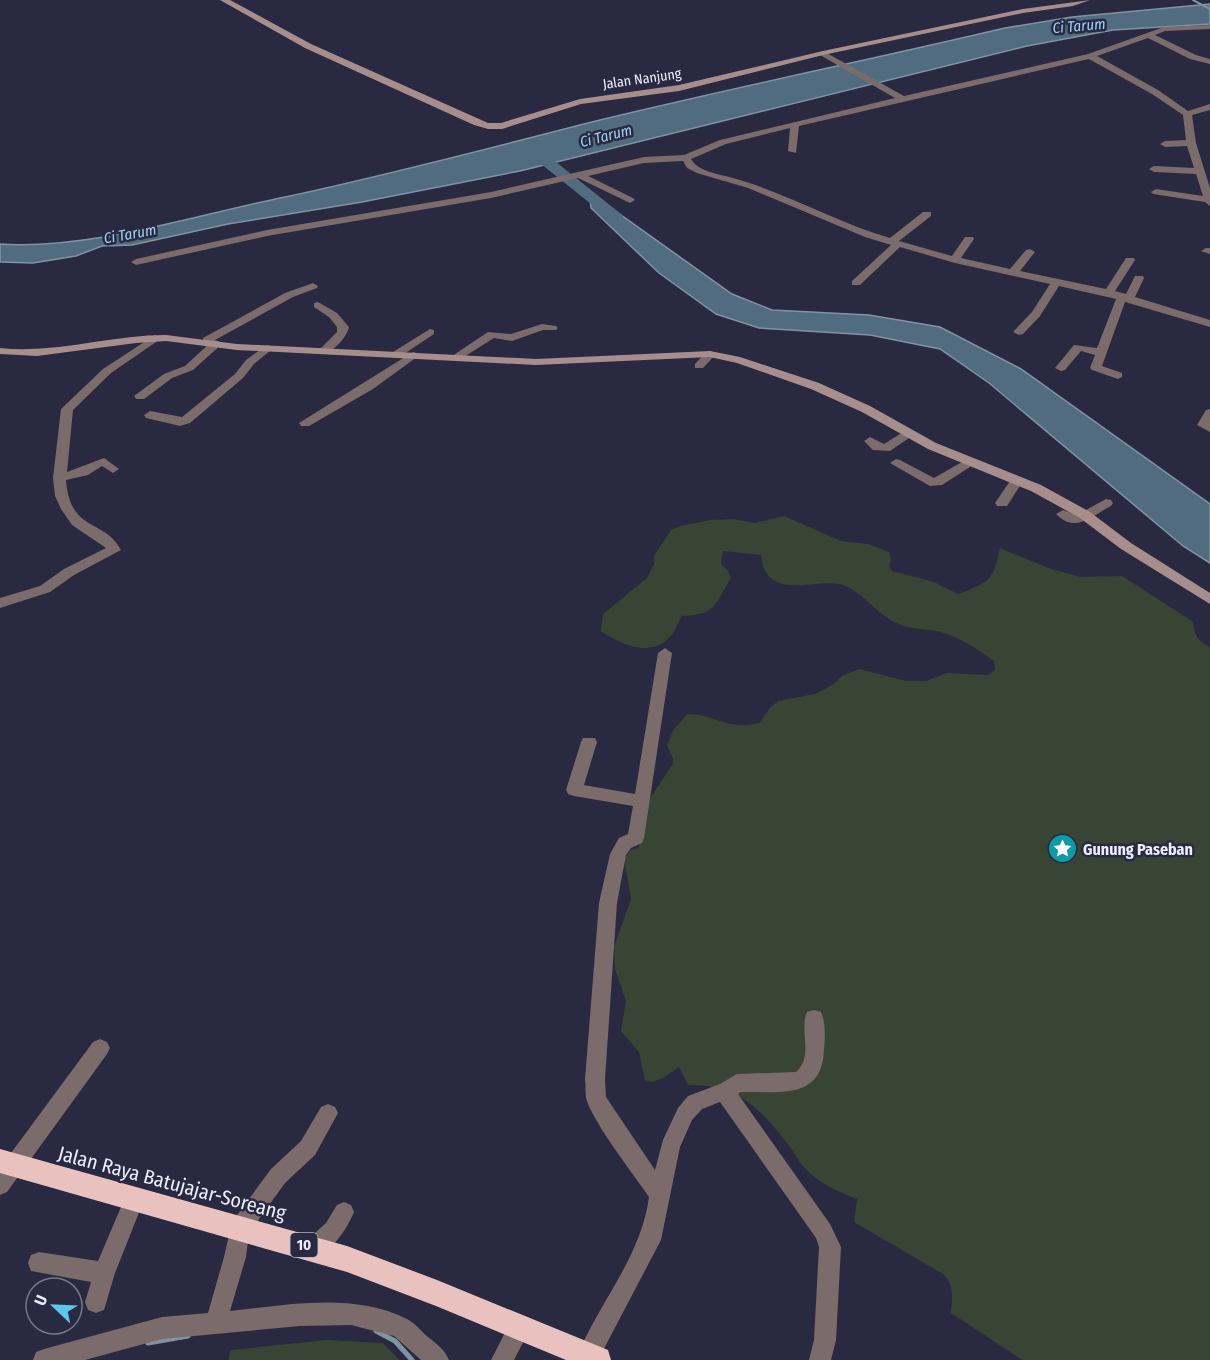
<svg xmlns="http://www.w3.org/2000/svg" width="1210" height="1360" font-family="'Fira Sans Condensed',sans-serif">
  <rect width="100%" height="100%" fill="#292941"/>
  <!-- green -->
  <g fill="#394534">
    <path d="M784 516 841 541 868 544 889 552 891 559 889 565 892 571 934 582 958 594C989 582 993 582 1000 548L1051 569 1081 577 1122 576 1192 621C1196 634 1195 640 1210 647V1360H1022L951 1313C952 1297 955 1286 943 1274L854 1222 857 1199C840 1192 826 1187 812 1175 803 1168 796 1156 789 1146 761 1109 738 1084 688 1085L679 1067 663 1078 652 1082 645 1080 639 1052 621 1031 626 1001 615 969 614 947 631 899 624 859 631 850 638 848 643 837 648 801 673 764V759L667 745 674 729 687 714C715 714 727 731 759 723L770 708 778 701 815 694 834 684 842 676 859 669 906 681H926L947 673 988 675 995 670 994 661C980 650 958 637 941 632 927 628 914 631 896 623 878 614 866 597 848 587 822 573 766 607 761 555L723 551 721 564 728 571 731 578C714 606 716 615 681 616 667 659 633 653 601 631L603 614 647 578 654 564V556L671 530 680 526 711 520 733 519 755 523Z"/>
    <polygon points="327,1340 383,1343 399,1360 228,1360 231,1350"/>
  </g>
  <!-- water -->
  <g fill="#516c7f" stroke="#8093a5" stroke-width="1.5">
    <path d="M1210 4V24L1113 30 1027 46 520 171 362 202 228 224 132 245 102 246 76 256 33 263 0 262V244C90 250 196 215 285 197 389 175 493 147 596 121 732 88 869 60 1005 28L1072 17Z"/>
    <polygon points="590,198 597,198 732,294 772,310 869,315 940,327 1021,369 1210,504 1210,563 1183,546 989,383 940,349 870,335 759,328 716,314 659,273 591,208"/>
  </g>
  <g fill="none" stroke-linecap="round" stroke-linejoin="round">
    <!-- stream-far1 -->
    <polyline stroke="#8093a5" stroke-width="2" points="1193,0 1210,9"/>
    <!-- stream -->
    <g stroke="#8093a5" stroke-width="5">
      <polyline points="376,1331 395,1341 412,1360"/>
      <polyline points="148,1343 188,1336"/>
    </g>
    <!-- river -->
    <polygon fill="#516c7f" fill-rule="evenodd" points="536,149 541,150 621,214 623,217 621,220 611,220 531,156 529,153"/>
    <!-- street -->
    <g fill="#7b6b6a" fill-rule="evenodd">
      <path d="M1210 25V29L1165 31 1155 35 1196 55 1210 59V64L1190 59 1148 38 1097 56 1158 90 1188 111 1210 104V110L1192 115 1196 143 1210 188V206L1205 202 1153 194 1151 192 1156 189 1203 196 1196 174 1154 172 1149 169 1154 166 1194 168 1187 146 1165 147 1160 144 1165 141 1186 140 1183 115 1152 94 1089 59 799 126 796 153 788 151 790 128 726 144 691 159C698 172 720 174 733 178 787 193 836 222 890 238L923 212H931V216L899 241 952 256 965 237H973L974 239 961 258 1010 269 1026 250 1030 249 1035 252 1020 271 1106 289 1126 258H1134L1135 260 1115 291 1126 294 1135 276H1143L1144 278 1135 297 1210 320V327L1125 302 1102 366 1122 373V377L1118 379 1092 370 1090 368 1095 355 1081 351 1065 370 1061 371 1055 368 1074 345 1097 348 1116 299 1059 286 1040 316 1023 334 1019 335 1013 332 1032 312 1050 284 955 263 900 247 860 285H852V281L891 245 865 237 748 188 697 173 687 168 683 161 644 163 588 176 633 198 635 200 630 203 578 178 491 198 267 236 136 265 131 262 136 259 267 230 491 192 644 157 684 155 720 140 895 98 820 55 819 53 823 51 904 96 1088 54 1164 27Z"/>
      <polygon points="1206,248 1210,248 1210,254 1201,251"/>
      <polygon points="313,283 318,286 317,288 293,297 215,340 223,343 193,370 172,378 144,399 136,399 134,396 164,374 185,366 211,342 203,342 203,338 285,293"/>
      <path d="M318 302 337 313 349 327C347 337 335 350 325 353L319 350 337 332V327L329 317 314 307V303Z"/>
      <polygon points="542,324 556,326 558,328 556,330 543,330 512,341 494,338 459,360 451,360 449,358 488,332 511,334"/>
      <polygon points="430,329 434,330 434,334 401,356 393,356 393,352"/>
      <path d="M155 335 161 338 159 340 111 373 73 410 67 472 104 458 119 469 113 473 102 466 88 475 66 480C70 533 104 518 121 550L74 575 50 592 0 608V598L40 586 64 569 106 548 72 525 61 509 55 496 53 478 61 409 103 369Z"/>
      <polygon points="267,345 271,346 271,350 254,364 243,378 190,423 180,426 146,418 144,415 150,411 182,417 235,374 246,360"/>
      <polygon points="710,351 716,354 703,368 695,368 695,364 706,352"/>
      <polygon points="413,352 417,353 417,357 373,389 309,426 301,426 299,423"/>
      <polygon points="1210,409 1210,432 1197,425 1206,410"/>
      <polygon points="908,429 912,430 914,433 912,436 890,451 873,450 864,441 870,437 884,444"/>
      <polygon points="969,458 975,462 973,465 942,485 930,486 890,463 896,459 900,460 934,478"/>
      <polygon points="1017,477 1023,481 1007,506 997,506 995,503 997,500 1012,478"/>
      <path d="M1106 499 1111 500 1113 503 1111 506C1091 516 1076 534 1056 514L1063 510 1077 515Z"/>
      <path d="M665 648 672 653 644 838 642 843 631 848 626 855 617 903 605 1079 606 1097 655 1170 663 1140 678 1108 688 1096 720 1084 737 1074 796 1072C814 1057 799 1031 807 1012L814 1010 821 1012C826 1023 825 1038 824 1050 822 1101 778 1091 740 1092L738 1094 830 1224 841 1247 836 1340 831 1360H809L814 1340 819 1247 816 1238 720 1102 702 1109 692 1120 680 1147 661 1240 598 1360H578L577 1356C600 1301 641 1257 649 1197 634 1175 592 1121 586 1098 585 1092 586 1085 585 1079L599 903 610 854 619 838 628 834 633 806 574 796 568 794 566 790 581 742 583 738H595L597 742 584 785 635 794 658 653Z"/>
      <polygon points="100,1039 107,1042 110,1048 107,1054 7,1192 0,1195 0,1168 93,1042"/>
      <path d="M328 1104 335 1107 338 1113 315 1155 285 1183 249 1233 246 1257 230 1311C288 1305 353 1292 407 1319 415 1323 421 1331 428 1337 437 1344 445 1350 449 1360H421L394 1336 351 1325 300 1326 162 1339 85 1360H33L36 1352 44 1349 162 1317 208 1313 224 1257 232 1222 271 1169 301 1141 321 1107Z"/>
      <polygon points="134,1190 141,1193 144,1200 115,1273 104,1310 96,1313 88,1310 85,1302 91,1282 31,1271 28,1263 31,1255 39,1252 98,1261 127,1193"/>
      <path d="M344 1202 351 1205 354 1212C346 1231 333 1250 313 1259L306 1255 302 1248 306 1241 326 1223 337 1205Z"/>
      <polygon points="520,1316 528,1319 531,1327 514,1360 491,1360 512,1319"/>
    </g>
    <!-- secondary -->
    <g fill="#a78e8c" fill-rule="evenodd">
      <polygon points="220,0 230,0 311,44 488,123 501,123 580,99 679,85 823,51 1023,9 1090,0 1073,6 1023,13 823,55 679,91 581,104 502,129 488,129 474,125 305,48"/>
      <path d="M166 335 237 344 536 359 710 351 740 357 819 383 870 406 936 443 1041 485 1090 512 1131 543 1210 593V604L1121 549 1080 518 1031 491 928 449 862 412 811 389 737 363 710 357 536 365 237 350 166 341 136 343 37 356 0 354V348C56 354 110 335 166 335Z"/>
    </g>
    <!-- highway -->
    <polygon fill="#e9c2bf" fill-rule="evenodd" points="0,1149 347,1246 437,1280 608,1350 611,1360 566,1360 436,1306 347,1272 0,1173"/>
  </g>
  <!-- icons -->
  <defs>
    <symbol id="sight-disc" viewBox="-11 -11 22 22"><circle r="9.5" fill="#0f9aa8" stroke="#292941"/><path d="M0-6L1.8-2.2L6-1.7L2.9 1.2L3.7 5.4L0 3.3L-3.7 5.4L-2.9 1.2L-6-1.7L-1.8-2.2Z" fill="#fff"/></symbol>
  </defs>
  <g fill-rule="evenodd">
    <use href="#sight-disc" x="1046" y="832" width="33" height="33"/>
  </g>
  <g text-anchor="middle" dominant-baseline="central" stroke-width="5" stroke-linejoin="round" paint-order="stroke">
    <!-- far-street labels -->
    <g font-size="14" fill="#ecedfd" stroke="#292941">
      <text transform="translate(642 79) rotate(-8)">Jalan Nanjung</text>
    </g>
    <!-- far-water labels -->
    <g font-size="15" font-style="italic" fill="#9ed2f6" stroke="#292941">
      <text transform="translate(1079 26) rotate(-5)">Ci Tarum</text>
      <text transform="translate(606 136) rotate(-14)">Ci Tarum</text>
      <text transform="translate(130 234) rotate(-10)">Ci Tarum</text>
    </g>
    <!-- shield labels -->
    <rect fill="#292941" stroke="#b2b2c5" stroke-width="1.5" x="290.5" y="1233" width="27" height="24" rx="4.5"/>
    <g font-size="15" font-weight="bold" fill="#ecedfd">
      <text x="304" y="1245">10</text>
    </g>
    <!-- poi labels -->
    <g font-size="16" font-weight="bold" fill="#ecedfd" stroke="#292941" text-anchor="start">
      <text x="1083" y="849">Gunung Paseban</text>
    </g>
    <!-- near-street labels -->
    <g font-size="20" fill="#ecedfd" stroke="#292941">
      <text transform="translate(172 1183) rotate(15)">Jalan Raya Batujajar-Soreang</text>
    </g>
  </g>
  <!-- north arrow -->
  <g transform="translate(54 1306) rotate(293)"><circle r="28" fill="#292941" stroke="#77778c" stroke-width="1.5"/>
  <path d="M0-4.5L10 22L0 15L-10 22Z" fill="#5cc7e8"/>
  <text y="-9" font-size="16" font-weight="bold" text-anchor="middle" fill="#ecedfd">U</text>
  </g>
</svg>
